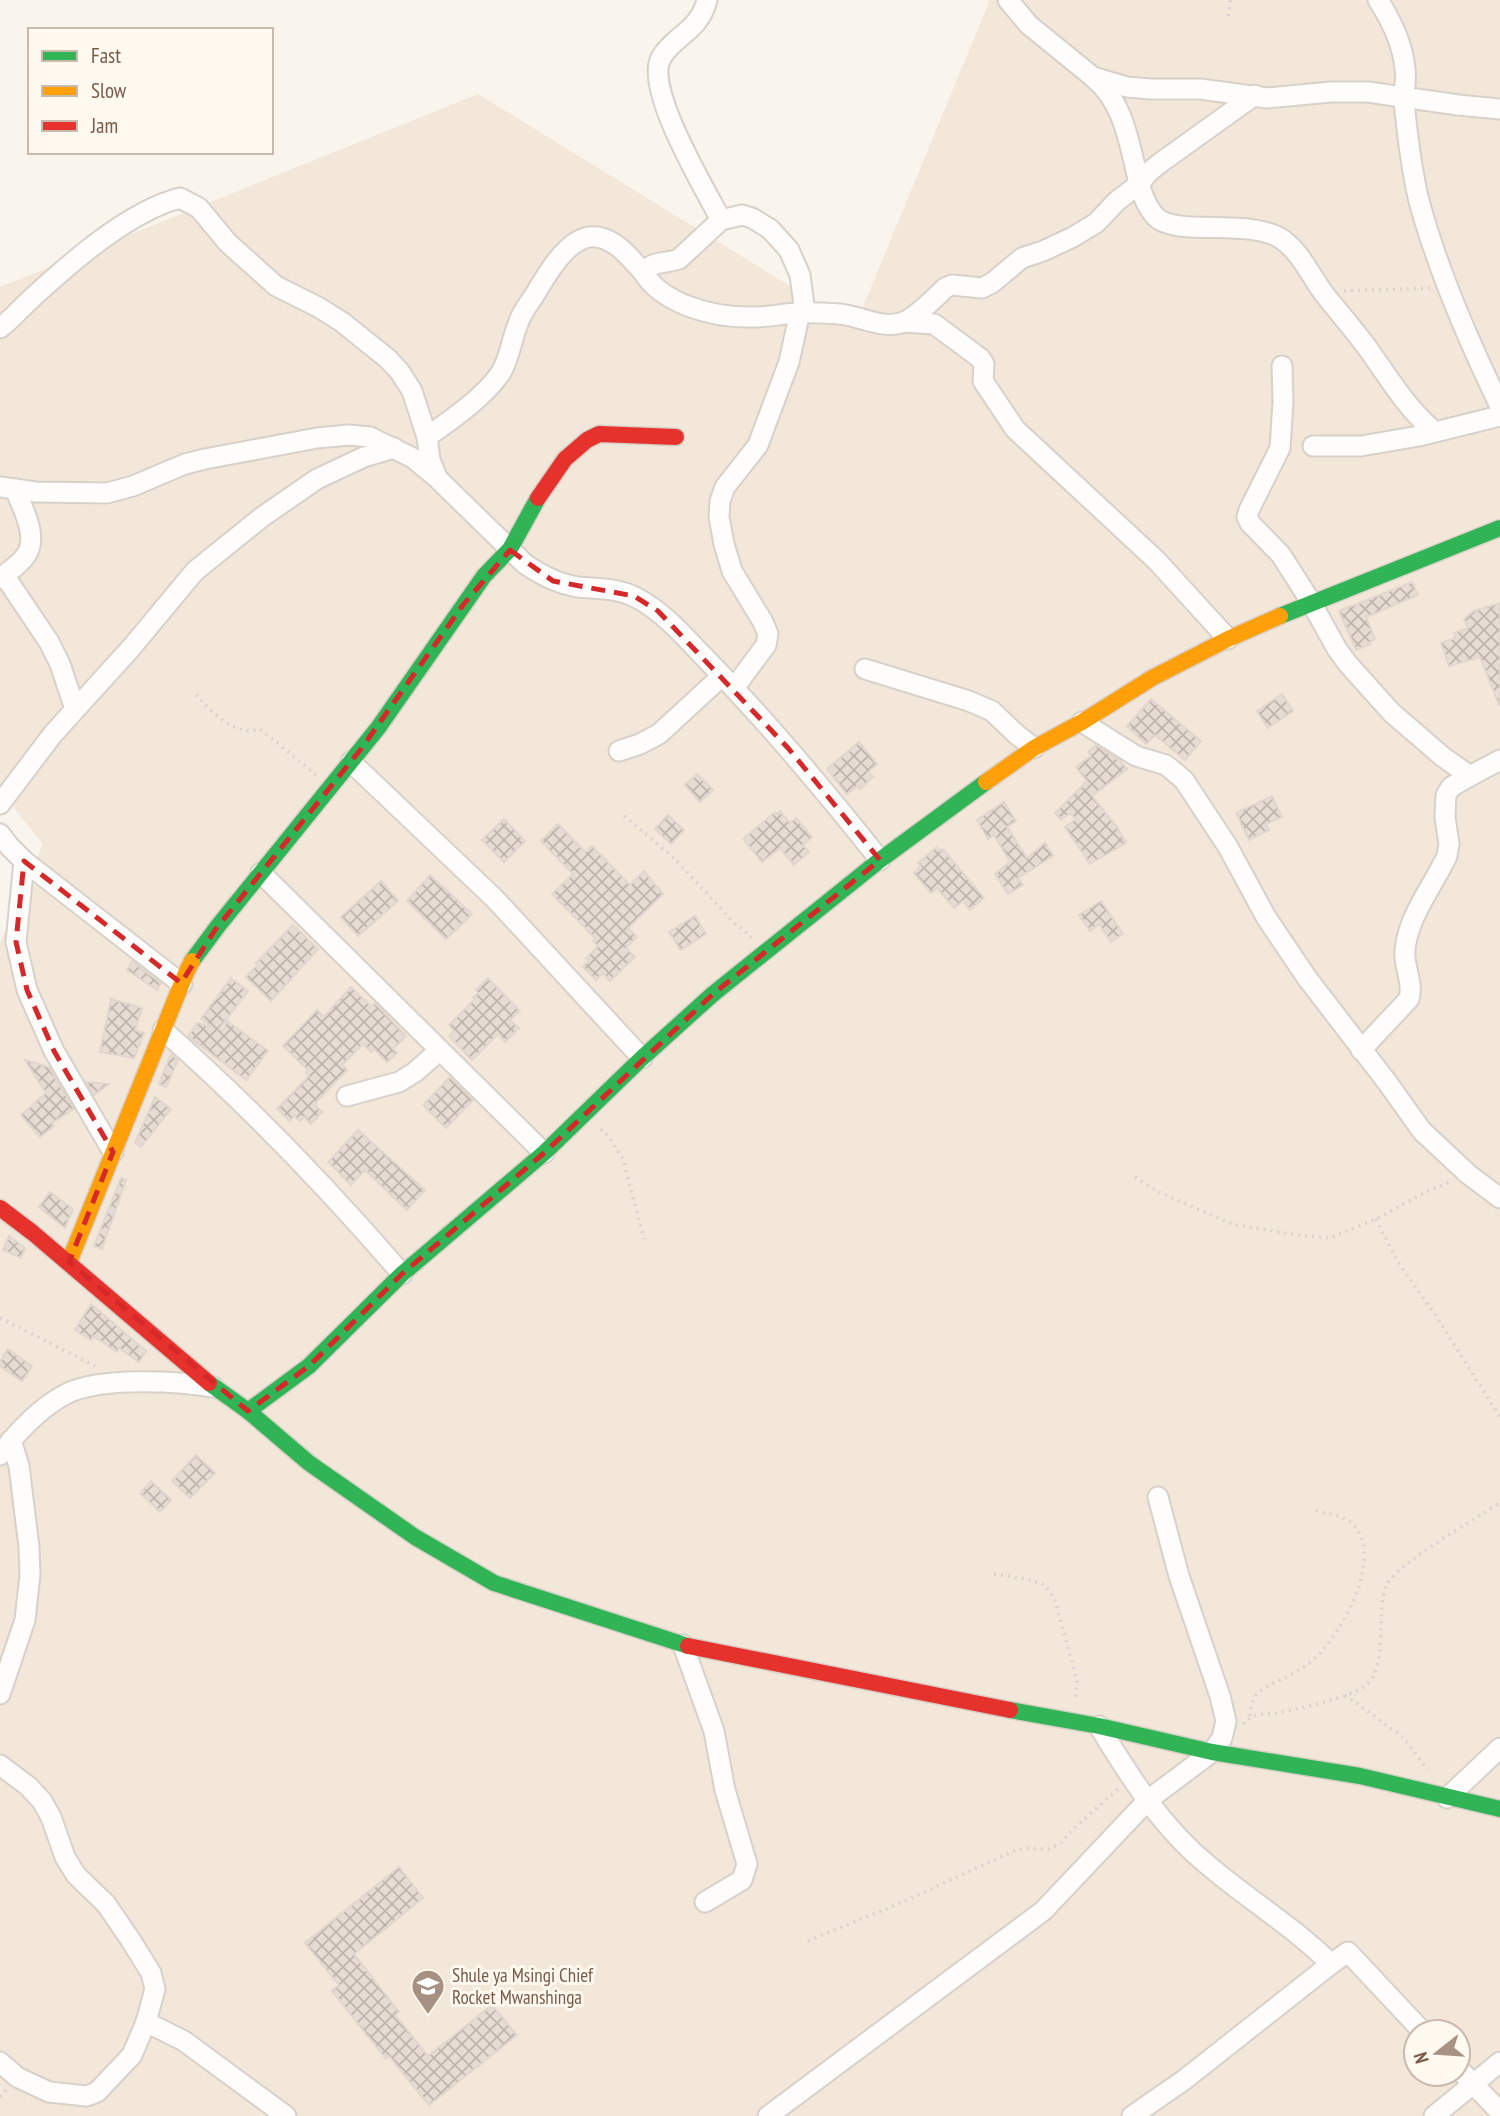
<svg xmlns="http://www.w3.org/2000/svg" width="1500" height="2116" font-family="'PT Sans Narrow',sans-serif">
  <defs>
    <pattern id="building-cross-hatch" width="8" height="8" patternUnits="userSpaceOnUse" patternTransform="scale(1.75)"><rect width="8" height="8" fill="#e6dcd3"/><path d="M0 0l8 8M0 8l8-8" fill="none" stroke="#bfb5ad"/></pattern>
  </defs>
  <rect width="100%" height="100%" fill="#f9f4ec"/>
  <!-- residential -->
  <path fill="#f2e7d9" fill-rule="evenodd" d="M990 0H1500V2116H0V943L43 844 0 791V287L478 94 855 326ZM1416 2032H1458V2074H1416Z"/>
  <!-- building -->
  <g fill="url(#building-cross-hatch)" stroke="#e2d7ce" stroke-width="2">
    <polygon points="1412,582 1418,595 1366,617 1375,639 1370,642 1371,644 1356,650 1339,611"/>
    <polygon points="1500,603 1500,705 1499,705 1480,657 1449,666 1441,643 1455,638 1454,633 1468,628 1464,619 1474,611"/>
    <polygon points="1282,694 1293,711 1268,728 1257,711"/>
    <polygon points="1151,699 1201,741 1185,760 1155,735 1146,744 1127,726"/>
    <polygon points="859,742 877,764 868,772 873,777 860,789 857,786 847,794 827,769"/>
    <polygon points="1096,745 1120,761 1127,769 1092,796 1117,827 1126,843 1090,864 1065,827 1076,819 1070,813 1061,820 1055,813 1087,781 1076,767 1091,756 1088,752"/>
    <polygon points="697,774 713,790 700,802 685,785"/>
    <polygon points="1272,796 1282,817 1266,824 1269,830 1249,840 1236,813"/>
    <polygon points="1004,802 1016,821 1007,827 1027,858 1045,843 1053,856 1018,878 1023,885 1008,894 995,874 1010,862 994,835 988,839 977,820"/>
    <polygon points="780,811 790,823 796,818 812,837 803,845 809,852 794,865 780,848 762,862 743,839 775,812 777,814"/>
    <polygon points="668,815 684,830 671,844 655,829"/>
    <polygon points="504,819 525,841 504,862 482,840"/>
    <polygon points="558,824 585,852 592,846 630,885 644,871 663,894 628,928 637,937 626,948 635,957 610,981 603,973 596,980 583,967 589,960 586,958 598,946 593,941 596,939 552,894 573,874 541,841"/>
    <polygon points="937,847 940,851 943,849 984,898 970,910 963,901 954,908 937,888 931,893 914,873 921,866 918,863"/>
    <polygon points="430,875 472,914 446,939 407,901"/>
    <polygon points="381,881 398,901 358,936 341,917"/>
    <polygon points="1101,901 1123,934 1111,942 1099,924 1090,931 1079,915"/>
    <polygon points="695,916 706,934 681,950 669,932"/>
    <polygon points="293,925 318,949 271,1001 246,977 258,964 256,963"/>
    <polygon points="132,961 161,983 157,990 127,970"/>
    <polygon points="231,978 248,991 219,1029 223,1031 227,1021 268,1051 246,1080 188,1036 197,1023 214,1028 201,1019"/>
    <polygon points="488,978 520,1011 510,1020 519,1028 505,1042 498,1034 472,1060 449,1036 454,1031 449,1025 475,999 473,998 478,993 476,990"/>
    <polygon points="351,987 371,1006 375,1003 406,1036 393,1049 397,1053 387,1062 374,1049 371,1052 363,1044 342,1065 347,1070 318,1100 315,1105 322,1112 311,1124 304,1117 300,1121 294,1116 290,1121 277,1109 309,1076 306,1072 308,1070 283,1046 317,1010 324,1017"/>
    <polygon points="111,999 142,1008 135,1030 144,1033 134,1058 100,1052"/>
    <polygon points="171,1054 178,1060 166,1087 159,1084"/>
    <polygon points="25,1060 49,1067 74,1109 52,1123 54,1126 40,1137 21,1115 46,1093"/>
    <polygon points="450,1077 473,1100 446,1128 423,1105"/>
    <polygon points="86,1082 109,1084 94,1095"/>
    <polygon points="155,1097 171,1109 141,1147 135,1143"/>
    <polygon points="358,1130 425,1190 407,1210 365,1170 351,1185 328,1162"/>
    <polygon points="121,1178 126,1180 102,1249 94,1246"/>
    <polygon points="50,1192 73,1209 65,1228 39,1207"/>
    <polygon points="9,1236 25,1248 21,1258 3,1250"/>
    <polygon points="91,1304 146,1351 139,1362 119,1348 117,1352 93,1336 91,1340 75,1330"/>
    <polygon points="8,1349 32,1366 22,1381 0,1366 0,1362"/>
    <polygon points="196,1455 215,1473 190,1498 172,1481"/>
    <polygon points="151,1481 171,1500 160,1512 140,1493"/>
    <polygon points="399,1867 423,1898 354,1954 399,2012 395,2015 428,2056 492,2005 517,2035 429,2105 389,2056 386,2059 332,1991 339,1985 305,1943"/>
  </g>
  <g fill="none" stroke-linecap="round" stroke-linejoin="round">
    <defs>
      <g id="street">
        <path d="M707 0C699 32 674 35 661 58 644 88 705 189 721 220"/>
        <polyline points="1008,0 1029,25 1093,77 1127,87 1151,89 1200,89 1267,98 1331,92 1368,92 1458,105 1500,109"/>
        <path d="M1378 0C1391 20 1403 45 1405 69 1407 80 1403 91 1404 101 1407 133 1411 165 1418 197 1436 266 1469 342 1500 406"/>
        <path d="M1093 77C1119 98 1127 131 1134 162 1138 180 1142 201 1155 216 1174 238 1252 217 1283 240 1302 254 1311 277 1325 295 1340 314 1357 333 1371 353 1390 380 1409 411 1435 432"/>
        <path d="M643 272C662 304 712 317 748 317 764 318 780 314 796 313 810 312 826 313 840 314 860 316 883 330 904 322 917 316 935 298 945 288L952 285 982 288 992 283 1022 258 1043 251 1073 237 1096 223 1117 201 1139 184 1149 172 1160 163 1255 95"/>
        <polyline points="904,322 934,324 980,358 984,364 983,381 1015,429 1157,561 1228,639"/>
        <path d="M0 328C12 319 21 308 32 298 70 263 129 211 180 198L199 208 228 243 276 286 318 307 342 322 388 359 400 372 412 391 427 437 430 460 437 477"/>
        <polyline points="1282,366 1283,402 1280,448 1249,510 1247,517 1250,523 1281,555 1311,602 1337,649 1348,664 1392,713 1443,757 1470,776 1500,760"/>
        <path d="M427 437C452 419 482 399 500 374 510 359 511 340 518 324 521 313 528 305 534 296 546 276 569 233 597 237 617 240 630 258 643 272 657 259 662 265 679 259L721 220 742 215 752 218 770 229 789 250 800 275 805 313"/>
        <polyline points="1313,446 1361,446 1419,436 1500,416"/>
        <path d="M0 487 36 492 107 493 133 486 185 464 205 459 317 438 349 435 370 437 413 458 437 478 525 564C541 575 558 584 578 587 597 589 618 588 635 597 665 612 687 640 710 663 771 726 826 792 880 860"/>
        <polyline points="4,575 49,642 60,664 75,709"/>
        <path d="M0 578C9 571 20 565 26 555 39 537 22 507 15 489"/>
        <polyline points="865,669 969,701 992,711 1016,734 1034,748"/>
        <polyline points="734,688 766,645 768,634 763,622 732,571 724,544 719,517 720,501 725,487 758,445 789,362 800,312"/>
        <polyline points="1082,722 1136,756 1166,765 1184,780 1228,847 1266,917 1307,978 1387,1082 1422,1131 1468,1174 1500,1198"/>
        <polyline points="619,751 640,744 659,734 722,676"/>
        <polyline points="351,762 495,899 642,1058"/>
        <polyline points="0,804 53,734 131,648 195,571 262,517 317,479 364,457 394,448"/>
        <polyline points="0,834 9,846 24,861 182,984"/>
        <polyline points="24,861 16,942 27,990 54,1051 113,1152"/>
        <polyline points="261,873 544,1153"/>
        <path d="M163 1030C249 1106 327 1187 402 1274"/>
        <path d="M1361 1050 1409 999C1414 982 1403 966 1405 950 1408 916 1433 886 1447 856L1449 844 1445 817 1446 795 1451 787 1470 776"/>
        <polyline points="347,1096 399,1082 415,1072 439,1051"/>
        <path d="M0 1455C18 1431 40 1407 68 1393 102 1377 176 1381 213 1387"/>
        <polyline points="683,1645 714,1731 725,1790 747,1864 742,1880 705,1902"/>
        <polyline points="0,1694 25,1620 30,1575 29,1547 19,1466 11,1440"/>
        <path d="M1099 1726C1129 1776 1163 1829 1209 1866 1249 1900 1294 1927 1331 1964L1348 1952 1423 2032"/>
        <polyline points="0,1765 28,1786 42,1801 51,1817 65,1857 76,1875 106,1904 130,1939 151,1973 155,1989 146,2022 132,2055 97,2092 87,2096 49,2092 17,2077 0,2062"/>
        <polyline points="1447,1798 1500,1748"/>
        <polyline points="146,2022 184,2041 286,2116"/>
        <polyline points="1458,2068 1500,2112"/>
        <polyline points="768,2116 1043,1911 1148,1800 1212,1752 1222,1738 1226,1721 1220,1696 1179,1576 1158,1497"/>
        <polyline points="1132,2116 1184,2080 1331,1964"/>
        <polyline points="1434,2116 1500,2062"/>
      </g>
      <g id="fast">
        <polyline points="1280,616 1500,528"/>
        <polyline points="192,961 218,926 378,728 484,576 510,549 538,498"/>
        <polyline points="209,1383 248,1411 309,1463 415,1537 494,1583 688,1646"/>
        <polyline points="248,1411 309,1366 402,1274 544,1153 642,1058 713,994 880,860 986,782"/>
        <polyline points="1010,1710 1099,1726 1212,1752 1360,1776 1500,1809"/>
      </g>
      <g id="slow">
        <polyline points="986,782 1034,748 1082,722 1152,678 1228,639 1280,616"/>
        <polyline points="69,1262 186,973 192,961"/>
      </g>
      <g id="jam">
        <polyline points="538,498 565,459 587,440 599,434 676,437"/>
        <polyline points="0,1208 33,1233 209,1383"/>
        <polyline points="688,1646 1010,1710"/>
      </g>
    </defs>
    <!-- street casing -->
    <use href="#street" stroke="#d8d1ca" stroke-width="23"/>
    <!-- fast casing -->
    <use href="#fast" stroke="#d9d0c8" stroke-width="19"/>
    <!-- slow casing -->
    <use href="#slow" stroke="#d9d0c8" stroke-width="19"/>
    <!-- jam casing -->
    <use href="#jam" stroke="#d9d0c8" stroke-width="19"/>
    <!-- path -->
    <g stroke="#dbd3ce" stroke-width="3.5" stroke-dasharray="2 5" stroke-linecap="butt">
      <polyline points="1228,16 1231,0"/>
      <polyline points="1344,291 1430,288"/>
      <path d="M196 695C212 712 235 737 260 729L316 775"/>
      <polyline points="624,816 675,859 734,923 752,937"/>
      <polyline points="601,1129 609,1137 623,1159 644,1239"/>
      <polyline points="1135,1177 1159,1192 1232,1224 1290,1234 1330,1238 1376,1219 1426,1192 1450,1182"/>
      <polyline points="1376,1219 1398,1262 1434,1313 1500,1417"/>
      <polyline points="0,1318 95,1366"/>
      <polyline points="994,1574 1031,1580 1045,1585 1055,1600 1077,1681 1075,1698"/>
      <polyline points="1345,1695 1403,1737 1428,1770"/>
      <path d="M1250 1716C1251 1707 1252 1698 1259 1692 1265 1686 1275 1683 1282 1679 1295 1673 1308 1665 1318 1655 1343 1630 1380 1563 1357 1529 1347 1515 1329 1514 1314 1510"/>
      <path d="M1243 1724C1254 1712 1263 1715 1278 1713 1300 1708 1346 1699 1365 1686 1389 1669 1375 1611 1387 1584 1396 1565 1479 1516 1500 1503"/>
      <polyline points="808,1941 898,1904 1014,1851 1025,1848 1048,1849 1061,1843 1071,1831 1119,1788"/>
      <polyline points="0,2097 6,2090"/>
    </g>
    <!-- street -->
    <use href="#street" stroke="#fefdfc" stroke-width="19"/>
    <!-- fast -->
    <use href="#fast" stroke="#30b455" stroke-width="16"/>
    <!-- slow -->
    <use href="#slow" stroke="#ff9f0a" stroke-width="16"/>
    <!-- jam -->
    <use href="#jam" stroke="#e5322d" stroke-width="16"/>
  </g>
  <!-- marked area -->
  <path fill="none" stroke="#d62828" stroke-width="5" stroke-dasharray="14 9" stroke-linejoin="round" d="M510 550 553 581 634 596 658 611 788 748 880 860 713 994 544 1153 402 1274 309 1366 248 1411 69 1262 113 1152 54 1051 27 990 16 942 24 861 181 983 215 930 361 749 463 605Z"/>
  <!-- icons -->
  <defs>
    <symbol id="school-pin" viewBox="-11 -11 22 30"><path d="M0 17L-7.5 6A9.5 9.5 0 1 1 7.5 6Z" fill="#a69182" stroke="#fff9ef"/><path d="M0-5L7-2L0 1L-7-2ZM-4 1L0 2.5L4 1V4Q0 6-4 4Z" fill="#fff"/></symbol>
  </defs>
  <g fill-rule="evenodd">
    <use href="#school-pin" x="409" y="1967" width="38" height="52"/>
  </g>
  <g text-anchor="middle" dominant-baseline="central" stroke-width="6" stroke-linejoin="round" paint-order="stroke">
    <!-- poi labels -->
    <g font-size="19" fill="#7a5b49" stroke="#fff9ef" text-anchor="start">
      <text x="452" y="1975">Shule ya Msingi Chief<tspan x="452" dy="22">Rocket Mwanshinga</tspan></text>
    </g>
  </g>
  <!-- legend -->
  <rect x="28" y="28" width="245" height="126" fill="#fff9ef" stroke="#cabaad" stroke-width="2"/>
  <rect x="42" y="51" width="35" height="10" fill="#30b455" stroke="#cabaad" stroke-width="2"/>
  <text x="91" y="63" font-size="21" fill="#7a5b49">Fast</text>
  <rect x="42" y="86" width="35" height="10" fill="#ff9f0a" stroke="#cabaad" stroke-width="2"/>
  <text x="91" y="98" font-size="21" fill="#7a5b49">Slow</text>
  <rect x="42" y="121" width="35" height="10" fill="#e5322d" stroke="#cabaad" stroke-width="2"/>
  <text x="91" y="133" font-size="21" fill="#7a5b49">Jam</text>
  <!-- north arrow -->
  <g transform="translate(1437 2053) rotate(253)"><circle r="33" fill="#fff9ef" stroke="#cabaad" stroke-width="2"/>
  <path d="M0-5L12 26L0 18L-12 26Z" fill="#a69182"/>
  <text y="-10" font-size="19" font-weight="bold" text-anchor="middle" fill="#7a5b49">N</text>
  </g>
</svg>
